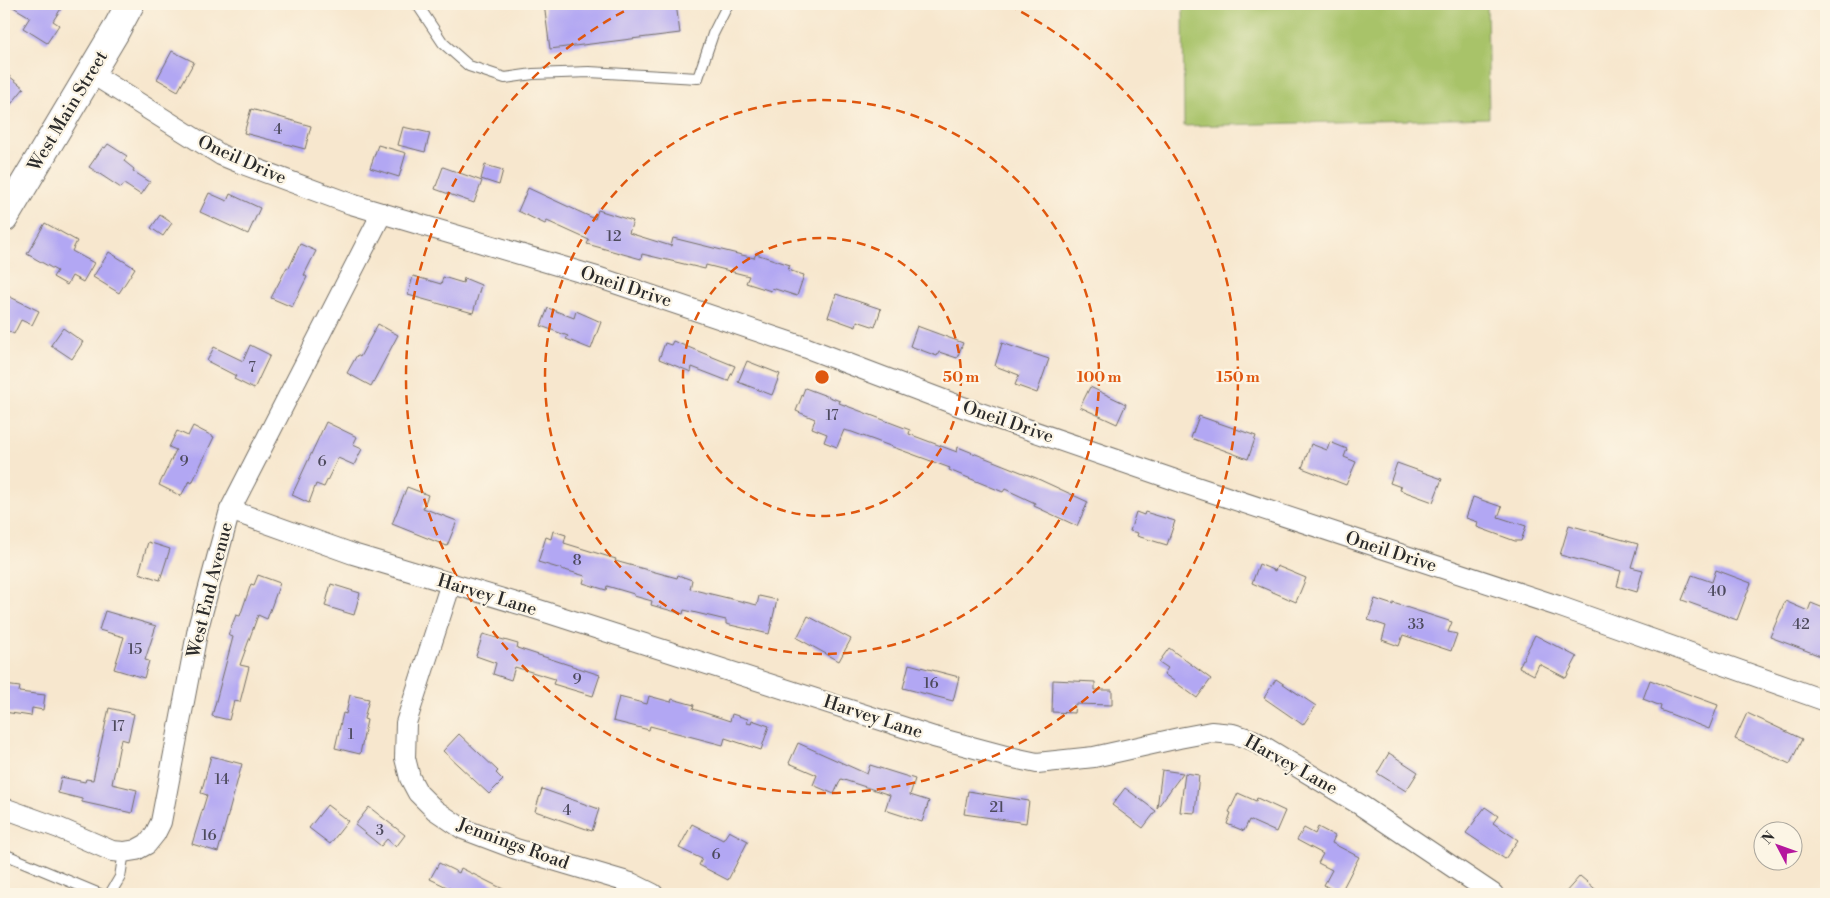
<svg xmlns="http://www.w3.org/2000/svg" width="1830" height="898" font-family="'Libre Bodoni',serif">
  <rect width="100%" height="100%" fill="#fcf5e5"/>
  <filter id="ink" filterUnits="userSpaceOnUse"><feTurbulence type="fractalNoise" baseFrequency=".02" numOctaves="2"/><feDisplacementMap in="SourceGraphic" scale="10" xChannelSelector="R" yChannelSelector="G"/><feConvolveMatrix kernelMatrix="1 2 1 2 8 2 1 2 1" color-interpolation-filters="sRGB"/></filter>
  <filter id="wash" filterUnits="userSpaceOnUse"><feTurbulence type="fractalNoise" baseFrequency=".0096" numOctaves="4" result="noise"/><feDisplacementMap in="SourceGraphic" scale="20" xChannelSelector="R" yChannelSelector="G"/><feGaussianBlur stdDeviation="1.12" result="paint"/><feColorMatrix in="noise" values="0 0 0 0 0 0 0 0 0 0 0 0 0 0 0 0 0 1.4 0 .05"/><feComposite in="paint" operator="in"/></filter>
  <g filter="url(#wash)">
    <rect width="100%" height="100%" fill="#f7e7ce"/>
    <!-- green -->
    <polygon fill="#a8c369" stroke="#6a774a" points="1183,4 1487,4 1489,118 1184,126"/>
    <g id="blocks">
      <!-- building -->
      <g fill="#b2a7f3">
        <polygon points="8,4 64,4 53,21 59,25 47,43 23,28 30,17"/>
        <polygon points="544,4 676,4 680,33 550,49"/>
        <polygon points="172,51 194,62 178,91 157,79"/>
        <polygon points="4,72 24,88 4,113"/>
        <polygon points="251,109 311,126 305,149 244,133"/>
        <polygon points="403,127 430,133 425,152 398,145"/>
        <polygon points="108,144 127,156 124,161 134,169 133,171 150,182 141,195 124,184 121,188 89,167 103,147 105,148"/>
        <polygon points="378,145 406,153 399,177 370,168"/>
        <polygon points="485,165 503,170 499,185 481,179"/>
        <polygon points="443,167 482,181 474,203 435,189"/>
        <polygon points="528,188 595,219 598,210 633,221 629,233 671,246 673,238 754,258 756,254 790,265 788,270 804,275 797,296 772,288 771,291 746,283 749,276 706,265 705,269 642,254 641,259 587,244 589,240 547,221 545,224 518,211"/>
        <polygon points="209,193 227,201 230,194 260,208 248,234 200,212"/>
        <polygon points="160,215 172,223 163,236 151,228"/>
        <polygon points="45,223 77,241 72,251 94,263 83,282 72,276 67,285 53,277 57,271 27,254"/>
        <polygon points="300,244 316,251 304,275 307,277 292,307 271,298 287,267 289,268"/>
        <polygon points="109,252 135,268 119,293 93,277"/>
        <polygon points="413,276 441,284 443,277 463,283 464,278 481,285 473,313 408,295"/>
        <polygon points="4,294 39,311 32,325 21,320 14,334 4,329"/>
        <polygon points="836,294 881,309 875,327 857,321 856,327 828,317"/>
        <polygon points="548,308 574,318 576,311 601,322 591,349 566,339 568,336 541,326"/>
        <polygon points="378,324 398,335 371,386 347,373 357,355 360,357"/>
        <polygon points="917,326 963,343 957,358 939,352 937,356 910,346"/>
        <polygon points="63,328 83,342 72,359 51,345"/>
        <polygon points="673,341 735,366 728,381 692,367 691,372 659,359 665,343 671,345"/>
        <polygon points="1002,343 1049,359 1037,393 1015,385 1019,375 995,366"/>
        <polygon points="250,345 270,355 254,389 234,379 236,376 207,361 214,347 243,361"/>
        <polygon points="747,361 780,374 772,395 738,382"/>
        <polygon points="1090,387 1126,404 1117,424 1080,407"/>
        <polygon points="805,388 840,401 839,403 910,430 909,434 957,452 958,447 1036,478 1088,502 1077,526 1034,506 1035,503 1005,489 1003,492 949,470 950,468 852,432 844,430 837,447 824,442 827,434 812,428 815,419 796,411"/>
        <polygon points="1199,416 1256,436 1248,459 1191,438"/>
        <polygon points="326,422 357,437 353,445 362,449 354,465 338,458 324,487 316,484 309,503 292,495"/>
        <polygon points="193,426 214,437 192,483 189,481 181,496 159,485 176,450 169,447 177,431 188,436"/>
        <polygon points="1330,442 1347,449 1344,457 1356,462 1346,485 1302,468 1311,444 1327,450"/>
        <polygon points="1397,463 1442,479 1433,502 1400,490 1401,487 1390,483"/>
        <polygon points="407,487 428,495 423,508 457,521 447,546 392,524"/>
        <polygon points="1473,497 1502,507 1498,517 1526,526 1521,541 1515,541 1477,527 1478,522 1466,518"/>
        <polygon points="1136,512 1144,515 1145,512 1175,521 1167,545 1137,536 1138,533 1130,531"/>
        <polygon points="1569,525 1638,544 1631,567 1643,570 1637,592 1617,586 1621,571 1560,555"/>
        <polygon points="553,531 566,535 564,543 616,559 615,561 677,578 678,575 692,580 690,589 757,605 759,596 777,600 769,634 726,624 726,620 684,610 683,614 651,605 652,601 634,596 634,594 607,586 606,590 583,583 585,576 538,562 546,537 551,539"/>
        <polygon points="148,542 170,549 160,580 139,573"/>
        <polygon points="1259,564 1275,571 1277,566 1306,578 1296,602 1252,583"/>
        <polygon points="1716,570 1751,583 1737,620 1682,600 1692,575 1712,582"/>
        <polygon points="258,575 280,583 267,619 258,615 240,665 249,667 240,702 234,701 229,720 212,716 233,637 228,635 236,615 240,616 251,584 254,585"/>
        <polygon points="331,584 360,593 354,615 325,606"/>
        <polygon points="1375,599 1393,605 1393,603 1452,622 1448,632 1457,634 1451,651 1403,635 1399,646 1382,640 1386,626 1368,620"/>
        <polygon points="1785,601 1808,611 1811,603 1826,609 1826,658 1770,637"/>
        <polygon points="105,611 156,626 145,660 149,661 144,678 114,669 124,637 99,630"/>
        <polygon points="808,616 851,639 839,661 797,638"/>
        <polygon points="483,634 518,644 517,648 600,675 593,696 553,684 555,679 515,667 511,680 493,674 496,663 476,656"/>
        <polygon points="1535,635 1577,657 1566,678 1539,664 1534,675 1519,667"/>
        <polygon points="1169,648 1211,679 1197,698 1164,674 1168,668 1159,662"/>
        <polygon points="909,664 959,677 953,701 903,688"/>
        <polygon points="1276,679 1316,706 1303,725 1264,698"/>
        <polygon points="1053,680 1095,682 1095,690 1112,690 1112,705 1075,704 1074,713 1052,712"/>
        <polygon points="1650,680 1718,705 1709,729 1660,710 1661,706 1643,699"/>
        <polygon points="4,685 20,687 19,692 45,695 43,710 32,708 31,716 4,712"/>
        <polygon points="350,695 369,699 364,719 367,720 360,754 335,748 343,713 346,714"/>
        <polygon points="649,696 671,702 672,699 694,705 693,709 730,721 732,714 748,719 747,723 751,724 752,720 769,726 761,750 725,738 723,745 650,726 649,730 613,721 619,697 647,704"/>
        <polygon points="109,708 134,714 128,741 121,739 112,784 137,790 132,813 82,802 82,799 58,793 61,777 85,782 86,779 93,780"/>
        <polygon points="1747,713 1802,739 1790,764 1735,739"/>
        <polygon points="459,734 498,771 496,773 503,780 489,794 443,751"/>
        <polygon points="798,743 867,774 870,765 915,779 910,795 929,801 922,822 885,810 890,795 841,779 834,794 813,785 817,775 789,763"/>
        <polygon points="1389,753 1418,772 1406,791 1377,773"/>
        <polygon points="211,756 242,764 218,852 192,844 207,795 201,793"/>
        <polygon points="1162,770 1183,773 1157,808"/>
        <polygon points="1185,773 1199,775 1195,813 1180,812"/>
        <polygon points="1125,788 1156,811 1143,828 1112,805"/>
        <polygon points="542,789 599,809 592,831 535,811"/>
        <polygon points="968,791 1029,801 1026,823 964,814"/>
        <polygon points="1238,793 1256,801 1257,798 1285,811 1276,832 1249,820 1244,831 1227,824 1231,813 1229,812"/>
        <polygon points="327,805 348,821 330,844 309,828"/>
        <polygon points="369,807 405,835 396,847 387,839 381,846 355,825"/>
        <polygon points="1485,807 1498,816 1493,823 1518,840 1505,859 1466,833"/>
        <polygon points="692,824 723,840 729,831 748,841 728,880 699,865 702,859 679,848"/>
        <polygon points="1318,827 1335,836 1332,843 1359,857 1340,894 1324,885 1332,870 1318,863 1323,854 1297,840 1304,828 1315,834"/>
        <polygon points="439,863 459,873 461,868 513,894 448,894 451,889 430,879"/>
        <polygon points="1580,876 1601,894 1564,894"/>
      </g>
    </g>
  </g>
  <g filter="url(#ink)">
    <use href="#blocks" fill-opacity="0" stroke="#726d64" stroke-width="1"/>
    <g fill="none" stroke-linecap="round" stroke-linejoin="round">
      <defs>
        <g id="lane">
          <polyline points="417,4 443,43 469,66 505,78 533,74 589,72 698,78 713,34 728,4"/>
          <polyline points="4,854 100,894"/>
          <polyline points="110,894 120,877 124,852"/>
        </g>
        <g id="street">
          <polyline points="91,73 221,155 243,164 351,204 597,277 807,348 957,405 1184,483 1558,606 1826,701"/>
          <polyline points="230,510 353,554 533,608 934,737 1009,757 1037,763 1094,757 1179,738 1211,732 1233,734 1253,740 1359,804 1493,894"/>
          <polyline points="451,583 406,723 405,758 410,778 418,793 435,810 463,829 516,849 631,883 653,894"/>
          <polyline points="4,808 59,828 112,851 124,852 136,850 147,844 155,834 161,822 198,628 230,510 382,213"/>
        </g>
        <polyline id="secondary" points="4,218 115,32 130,4"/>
      </defs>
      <!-- lane casing -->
      <use href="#lane" stroke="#726d64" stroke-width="12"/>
      <!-- street casing -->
      <use href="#street" stroke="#726d64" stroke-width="22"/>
      <!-- secondary casing -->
      <use href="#secondary" stroke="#726d64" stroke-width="30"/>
      <!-- lane -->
      <use href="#lane" stroke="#fff" stroke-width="10"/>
      <!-- street -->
      <use href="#street" stroke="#fff" stroke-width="20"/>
      <!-- secondary -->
      <use href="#secondary" stroke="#fff" stroke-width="28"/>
    </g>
  </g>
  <!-- distance rings -->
  <g fill="none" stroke="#df570e" stroke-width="2.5" stroke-dasharray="9 6">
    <circle cx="822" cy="377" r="139"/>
    <circle cx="822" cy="377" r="277"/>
    <path d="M1008 5A416 416 0 1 1 636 5"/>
  </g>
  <g text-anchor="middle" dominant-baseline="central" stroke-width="4.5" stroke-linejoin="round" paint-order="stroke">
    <!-- number labels -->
    <g font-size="15" fill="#4d4a5d">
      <text x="278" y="129">4</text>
      <text x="614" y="236">12</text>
      <text x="252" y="367">7</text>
      <text x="832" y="415">17</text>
      <text x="184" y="461">9</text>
      <text x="322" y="461">6</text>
      <text x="577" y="560">8</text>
      <text x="1717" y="591">40</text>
      <text x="1416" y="624">33</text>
      <text x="1801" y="624">42</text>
      <text x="135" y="649">15</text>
      <text x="577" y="679">9</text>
      <text x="931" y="683">16</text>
      <text x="118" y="726">17</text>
      <text x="351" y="734">1</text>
      <text x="222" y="779">14</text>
      <text x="997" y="807">21</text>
      <text x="567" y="810">4</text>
      <text x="380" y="830">3</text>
      <text x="209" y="835">16</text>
      <text x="716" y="854">6</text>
    </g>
    <!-- street labels -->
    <g font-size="18" fill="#2b2b2b" stroke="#fcf5e5">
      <text transform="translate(68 111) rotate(-59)">West Main Street</text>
      <text transform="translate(242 160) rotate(24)">Oneil Drive</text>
      <text transform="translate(626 287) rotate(18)">Oneil Drive</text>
      <text transform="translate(1008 422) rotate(19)">Oneil Drive</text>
      <text transform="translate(1391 552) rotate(18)">Oneil Drive</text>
      <text transform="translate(210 590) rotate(-76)">West End Avenue</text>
      <text transform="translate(487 595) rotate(17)">Harvey Lane</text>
      <text transform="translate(873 717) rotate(18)">Harvey Lane</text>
      <text transform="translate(1291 765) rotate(29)">Harvey Lane</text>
      <text transform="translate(513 844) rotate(20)">Jennings Road</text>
    </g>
  </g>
  <circle cx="822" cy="377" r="8" fill="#df570e" stroke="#fcf5e5" stroke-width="2.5"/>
  <g font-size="15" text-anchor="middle" font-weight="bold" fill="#df570e" stroke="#fcf5e5" stroke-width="4.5" stroke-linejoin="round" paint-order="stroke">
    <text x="961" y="382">50 m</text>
    <text x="1099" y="382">100 m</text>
    <text x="1238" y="382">150 m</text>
  </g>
  <!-- margin -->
  <rect width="1830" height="898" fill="none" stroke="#fcf5e5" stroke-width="20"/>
  <!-- north arrow -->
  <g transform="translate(1778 846) rotate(311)"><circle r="24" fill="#fcf5e5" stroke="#a8a49b"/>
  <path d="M0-4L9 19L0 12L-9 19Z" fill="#b5179e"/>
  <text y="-8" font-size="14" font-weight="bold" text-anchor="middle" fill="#2b2b2b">N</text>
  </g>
</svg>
